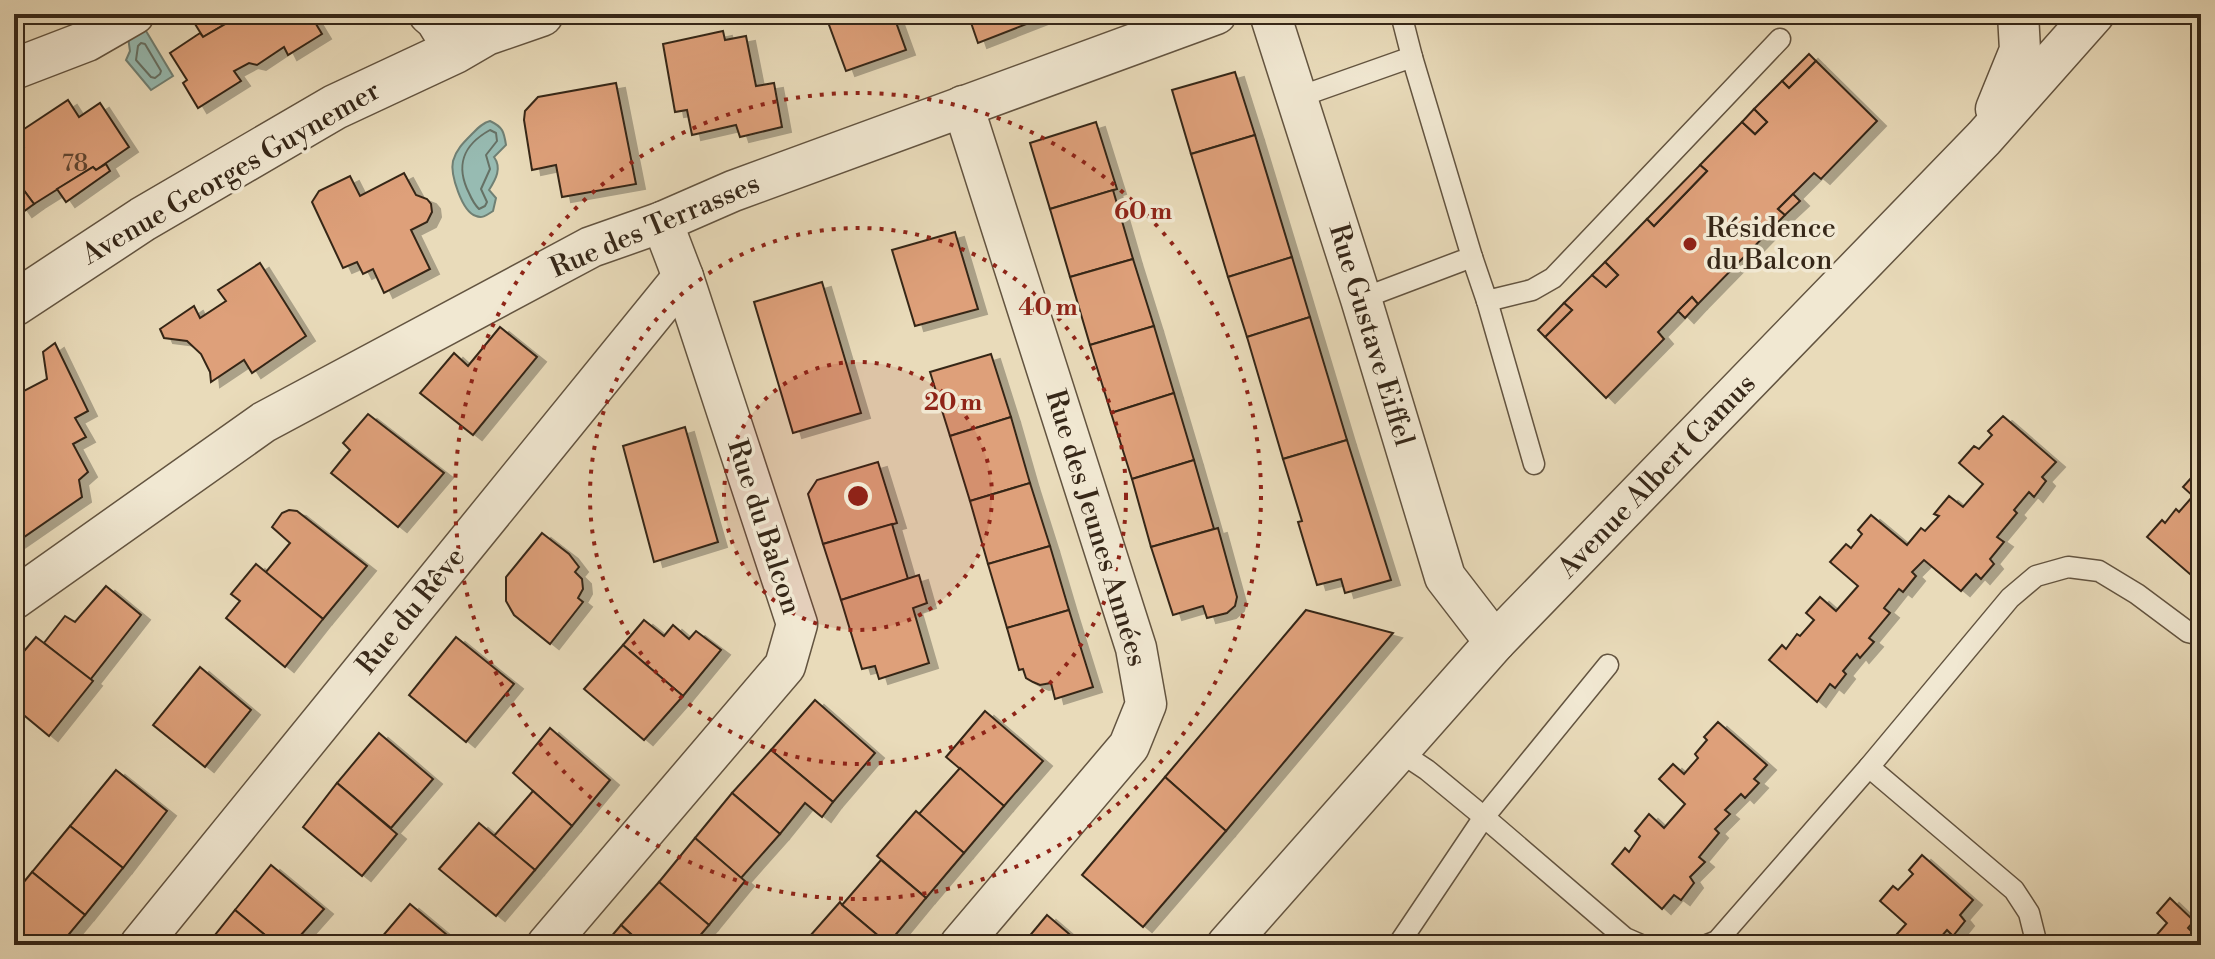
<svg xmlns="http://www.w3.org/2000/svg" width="2215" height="959" font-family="'Libre Bodoni',serif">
  <defs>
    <filter id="shadow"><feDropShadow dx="9" dy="5" stdDeviation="0" flood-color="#0004"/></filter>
  </defs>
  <rect width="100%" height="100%" fill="#e9dbba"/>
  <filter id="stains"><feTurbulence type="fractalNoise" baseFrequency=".0025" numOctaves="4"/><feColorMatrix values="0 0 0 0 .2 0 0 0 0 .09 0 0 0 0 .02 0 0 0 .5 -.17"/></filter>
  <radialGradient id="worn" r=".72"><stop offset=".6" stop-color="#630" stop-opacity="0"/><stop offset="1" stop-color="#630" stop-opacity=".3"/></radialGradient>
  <!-- water -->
  <g fill="#97bbb2" stroke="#708074" stroke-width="2">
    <polygon points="143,26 173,76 151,90 126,60 130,51 128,37"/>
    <path d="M490 121C503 127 504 132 506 145L494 157C502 168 496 179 489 190L496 198 493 211C488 214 483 219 476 216 462 212 450 174 453 161 456 150 463 143 471 135 477 129 482 123 490 121Z"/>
  </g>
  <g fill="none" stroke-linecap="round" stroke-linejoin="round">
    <!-- shore -->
    <g stroke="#667165" stroke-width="2">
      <polygon points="141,43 145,44 161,71 160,74 155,78 151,77 136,60 138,46"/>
      <path d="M490 130 496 133 497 141 486 155 490 169 481 189 487 202 485 206 479 209C474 204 472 200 469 193 455 165 463 145 490 130Z"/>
    </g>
  </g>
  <!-- building -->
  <g fill="#dea07a" stroke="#362718" stroke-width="2" filter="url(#shadow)">
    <polygon points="200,14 229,14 232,20 203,37 192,19"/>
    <polygon points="229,14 302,14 304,17 310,14 322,34 288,55 284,47 257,65 249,63 234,71 241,81 198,108 183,83 187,80 170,53 200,33 203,37 232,20"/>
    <polygon points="825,14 893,14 906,50 846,71"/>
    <polygon points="968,14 1052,14 978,43"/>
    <polygon points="723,31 725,40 746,36 756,86 774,83 782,127 740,137 736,125 692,135 687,110 675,112 663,44"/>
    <polygon points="1809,54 1816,61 1789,88 1782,81"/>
    <polygon points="1816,61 1877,121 1821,179 1814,173 1778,209 1785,215 1698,304 1692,297 1658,332 1664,339 1606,398 1545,337 1572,310 1564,303 1592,275 1606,287 1618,275 1605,262 1647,219 1654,226 1707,171 1700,165 1742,122 1755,134 1767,122 1754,109 1782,81 1789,88"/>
    <polygon points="1235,72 1255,135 1191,154 1172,90"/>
    <polygon points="616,83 636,184 562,197 556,165 532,170 524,120 525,111 538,97"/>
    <polygon points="68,100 79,117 100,103 129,147 96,170 93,167 34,204 14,177 14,154 24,147 18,133"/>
    <polygon points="1754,109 1767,122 1755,134 1742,122"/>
    <polygon points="1096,122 1117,189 1050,209 1030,143"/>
    <polygon points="1255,135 1292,257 1228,277 1191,154"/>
    <polygon points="106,164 110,171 66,202 57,189 93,167 96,170"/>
    <polygon points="1700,165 1707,171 1654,226 1647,219"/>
    <polygon points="404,173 416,195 427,199 431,204 432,212 427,222 411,230 430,269 384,293 373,269 363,274 357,262 343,268 312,202 319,191 350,176 360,196"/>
    <polygon points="14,177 34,204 23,212 14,199"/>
    <polygon points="1113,190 1133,259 1070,277 1050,209"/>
    <polygon points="1793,194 1800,201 1785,215 1778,209"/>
    <polygon points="955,232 978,309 915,326 892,250"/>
    <polygon points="1292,257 1310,317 1247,337 1228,277"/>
    <polygon points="1133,259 1154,326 1090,345 1070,277"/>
    <polygon points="1605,262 1618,275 1606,287 1592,275"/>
    <polygon points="260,263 306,336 252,373 244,360 211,382 210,372 201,354 187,341 164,338 160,329 194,306 200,318 226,301 218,290"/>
    <polygon points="822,282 861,413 793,433 754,302"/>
    <polygon points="1692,297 1698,304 1685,318 1678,311"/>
    <polygon points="1564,303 1572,310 1545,337 1538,330"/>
    <polygon points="1310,317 1347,440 1283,459 1247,337"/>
    <polygon points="1154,326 1174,393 1111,413 1090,345"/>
    <polygon points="500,327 537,357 473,435 420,393 454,353 468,366"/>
    <polygon points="55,343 88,411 75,418 86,437 73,444 88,472 79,480 82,497 14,544 14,396 47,379 43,352"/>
    <polygon points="991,354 1011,417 950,436 930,372"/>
    <polygon points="1174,393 1194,460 1132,479 1111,413"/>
    <polygon points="368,414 444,473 398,527 331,473 350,450 343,443"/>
    <polygon points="2003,416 2056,462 2042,477 2046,481 2034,497 2029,492 2014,510 2017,513 1997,537 2004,542 1990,559 1994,564 1981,579 1976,574 1961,591 1924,560 1912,572 1916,576 1903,592 1899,589 1884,608 1890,613 1869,638 1874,642 1860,658 1857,654 1843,671 1846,674 1835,688 1830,684 1817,702 1769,660 1782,645 1786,649 1797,634 1800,636 1814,620 1806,613 1820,597 1836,611 1858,586 1830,562 1846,544 1851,548 1862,534 1858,530 1871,515 1907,545 1921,528 1925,531 1939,516 1934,514 1949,496 1963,507 1983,484 1959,463 1974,446 1979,449 1992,435 1988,431"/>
    <polygon points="1011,417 1030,483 970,501 950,436"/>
    <polygon points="685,427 718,542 654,562 623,446"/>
    <polygon points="1347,440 1391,580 1345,593 1341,579 1317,585 1298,522 1302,521 1283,459"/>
    <polygon points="1194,460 1214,529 1151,547 1132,479"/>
    <polygon points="878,462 897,523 823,544 808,494 817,480"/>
    <polygon points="2200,468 2201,565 2191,575 2147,537 2162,520 2165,523 2176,509 2179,512 2193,496 2183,487"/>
    <polygon points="1030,483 1050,546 988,564 970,501"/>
    <polygon points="289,510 297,511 367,566 323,619 265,573 290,543 272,527 282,513"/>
    <polygon points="892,524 908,579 841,600 823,544"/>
    <polygon points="1218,528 1237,597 1235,606 1227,613 1207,618 1203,606 1173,615 1151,547"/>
    <polygon points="542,533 569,554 579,567 575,572 582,579 583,589 578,598 583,602 550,644 514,615 506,601 506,577"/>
    <polygon points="1050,546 1069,610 1007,628 988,564"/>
    <polygon points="256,564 323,619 285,667 226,618 240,601 231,594"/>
    <polygon points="919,575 927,603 913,608 929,663 879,679 875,666 862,669 841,600"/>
    <polygon points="106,586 141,615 90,680 44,643 65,616 75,622"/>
    <polygon points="1069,610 1093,687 1055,699 1051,683 1040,685 1033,682 1026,678 1023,669 1019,670 1007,628"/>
    <polygon points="1306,610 1393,633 1226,831 1165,777"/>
    <polygon points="644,620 664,636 673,625 689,639 696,631 721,650 683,696 623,645"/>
    <polygon points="36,637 93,681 49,736 14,707 14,663"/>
    <polygon points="456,637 514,684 466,742 409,695"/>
    <polygon points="623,645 683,696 644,740 584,689"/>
    <polygon points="200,667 251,710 205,767 153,725"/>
    <polygon points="815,700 875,753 833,802 771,750"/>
    <polygon points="985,711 1043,761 1004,806 946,757"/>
    <polygon points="1718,722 1767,765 1754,779 1759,783 1745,798 1741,794 1725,810 1730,814 1715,829 1719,833 1699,857 1705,862 1690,877 1694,883 1681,900 1674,895 1662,909 1612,864 1625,848 1629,852 1640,836 1635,831 1649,814 1664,828 1685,804 1659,779 1673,764 1684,774 1698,758 1695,754 1707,740 1704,737"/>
    <polygon points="550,728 610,780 572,826 513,773"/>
    <polygon points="379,733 433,779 391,828 337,783"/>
    <polygon points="771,750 833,802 822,817 805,803 780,834 732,793"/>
    <polygon points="960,768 1004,806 964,853 919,814"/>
    <polygon points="116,770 167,811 123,868 70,826"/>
    <polygon points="1165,777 1226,831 1143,927 1082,875"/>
    <polygon points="337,783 397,834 362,876 303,827"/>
    <polygon points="533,791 572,826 535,870 494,836"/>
    <polygon points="732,793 780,834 741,878 695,838"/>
    <polygon points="916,811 964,853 926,898 877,856"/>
    <polygon points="479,823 535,870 496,916 439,869"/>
    <polygon points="70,826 123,868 85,915 32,872"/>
    <polygon points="695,838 745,881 709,925 659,882"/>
    <polygon points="1922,855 1973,900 1960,915 1965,921 1953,936 1947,930 1934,945 1887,945 1906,924 1880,901 1893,886 1898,890 1913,874 1909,870"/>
    <polygon points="881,860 926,898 888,944 842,905"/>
    <polygon points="271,865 324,909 292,945 277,945 235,910"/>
    <polygon points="32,872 85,915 60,945 24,945 14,937 14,894"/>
    <polygon points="659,882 709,925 692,945 643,945 621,925"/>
    <polygon points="2170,898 2194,921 2188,928 2201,941 2201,945 2148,945 2167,923 2157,913"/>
    <polygon points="840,902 842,905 888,944 802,945"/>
    <polygon points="410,904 459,945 375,945"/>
    <polygon points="235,910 277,945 207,945"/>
    <polygon points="1047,915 1082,945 1022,945"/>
    <polygon points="621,925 643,945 604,945"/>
  </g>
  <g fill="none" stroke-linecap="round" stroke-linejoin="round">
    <defs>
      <g id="service">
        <polyline points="1401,14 1412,57"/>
        <polyline points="1296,98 1412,57 1472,257 1361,299"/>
        <polyline points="1472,257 1487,301 1532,290 1553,278 1780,39"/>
        <polyline points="1487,301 1534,464"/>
        <polyline points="1400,752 1427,770 1484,817 1625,938 1641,945"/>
        <polyline points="1869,767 2014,890 2029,913 2037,945"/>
        <polyline points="1398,945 1484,817 1608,665"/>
        <polyline points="1707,945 1717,941 1869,767 2010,598 2036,576 2068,567 2099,571 2137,594 2188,632 2201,635"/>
      </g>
      <g id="minor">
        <polyline points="429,14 436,20 455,51"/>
        <polyline points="1270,14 1361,299 1445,577 1495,642"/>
        <polyline points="14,69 87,41 134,14"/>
        <polyline points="1996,109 2020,50 2018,14"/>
        <polyline points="14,599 264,422 591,247 662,222 733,191 1216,14"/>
        <polyline points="140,945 683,277"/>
        <polyline points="547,945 785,666 797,624 683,277 662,222"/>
        <polyline points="960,945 1129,746 1146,704 1136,648 963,106"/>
        <polyline points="1227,945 1495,642 1984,138 2094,14"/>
      </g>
      <polyline id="tertiary" points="14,304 143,219 335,107 455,51 486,33 541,14"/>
    </defs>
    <!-- service casing -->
    <use href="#service" stroke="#635440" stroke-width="23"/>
    <!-- minor casing -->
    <use href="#minor" stroke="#635440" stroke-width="43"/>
    <!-- tertiary casing -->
    <use href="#tertiary" stroke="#635440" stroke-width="47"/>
    <!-- service -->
    <use href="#service" stroke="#f1e8d2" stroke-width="20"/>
    <!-- minor -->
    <use href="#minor" stroke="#f1e8d2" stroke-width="40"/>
    <!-- tertiary -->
    <use href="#tertiary" stroke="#f1e8d2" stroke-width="44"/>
  </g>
  <!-- distance rings -->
  <circle cx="858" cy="496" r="134" fill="#8f2418" fill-opacity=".12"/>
  <g fill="none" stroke="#8f2418" stroke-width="4" stroke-dasharray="4 8">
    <circle cx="858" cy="496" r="134"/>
    <circle cx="858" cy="496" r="268"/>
    <circle cx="858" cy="496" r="403"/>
  </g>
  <!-- markers -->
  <circle fill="#8f2418" stroke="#f1e8d2" stroke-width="3" cx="1690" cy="244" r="8"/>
  <g text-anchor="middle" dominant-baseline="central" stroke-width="7" stroke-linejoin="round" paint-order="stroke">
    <!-- number labels -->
    <g font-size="24" fill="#604530">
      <text x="75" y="164">78</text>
    </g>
    <!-- street labels -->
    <g font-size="28" fill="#362718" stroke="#f1e8d2">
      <text transform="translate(231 173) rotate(-30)">Avenue Georges Guynemer</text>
      <text transform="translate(655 226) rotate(-23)">Rue des Terrasses</text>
      <text transform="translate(1371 335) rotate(73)">Rue Gustave Eiffel</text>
      <text transform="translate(1657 476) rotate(-46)">Avenue Albert Camus</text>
      <text transform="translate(764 527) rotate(72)">Rue du Balcon</text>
      <text transform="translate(1096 528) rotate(73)">Rue des Jeunes Années</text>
      <text transform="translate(411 611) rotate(-51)">Rue du Rêve</text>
    </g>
    <!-- poi labels -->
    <g font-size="28" fill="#362718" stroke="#f1e8d2" text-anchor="start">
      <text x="1706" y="228">Résidence<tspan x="1706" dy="32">du Balcon</tspan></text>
    </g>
  </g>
  <circle cx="858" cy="496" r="12" fill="#8f2418" stroke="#f1e8d2" stroke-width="4"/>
  <g font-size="24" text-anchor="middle" font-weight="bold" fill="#8f2418" stroke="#f1e8d2" stroke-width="7" stroke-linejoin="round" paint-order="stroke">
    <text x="1143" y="219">60 m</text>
    <text x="1048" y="315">40 m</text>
    <text x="953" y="410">20 m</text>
  </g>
  <!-- margin -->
  <rect width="2215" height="959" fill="none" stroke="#e9dbba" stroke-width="48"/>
  <rect x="16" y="16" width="2183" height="927" fill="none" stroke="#362718" stroke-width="4"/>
  <rect x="24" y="24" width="2167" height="911" fill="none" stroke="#362718" stroke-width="2"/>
  <rect width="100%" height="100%" filter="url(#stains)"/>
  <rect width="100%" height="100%" fill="url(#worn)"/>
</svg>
